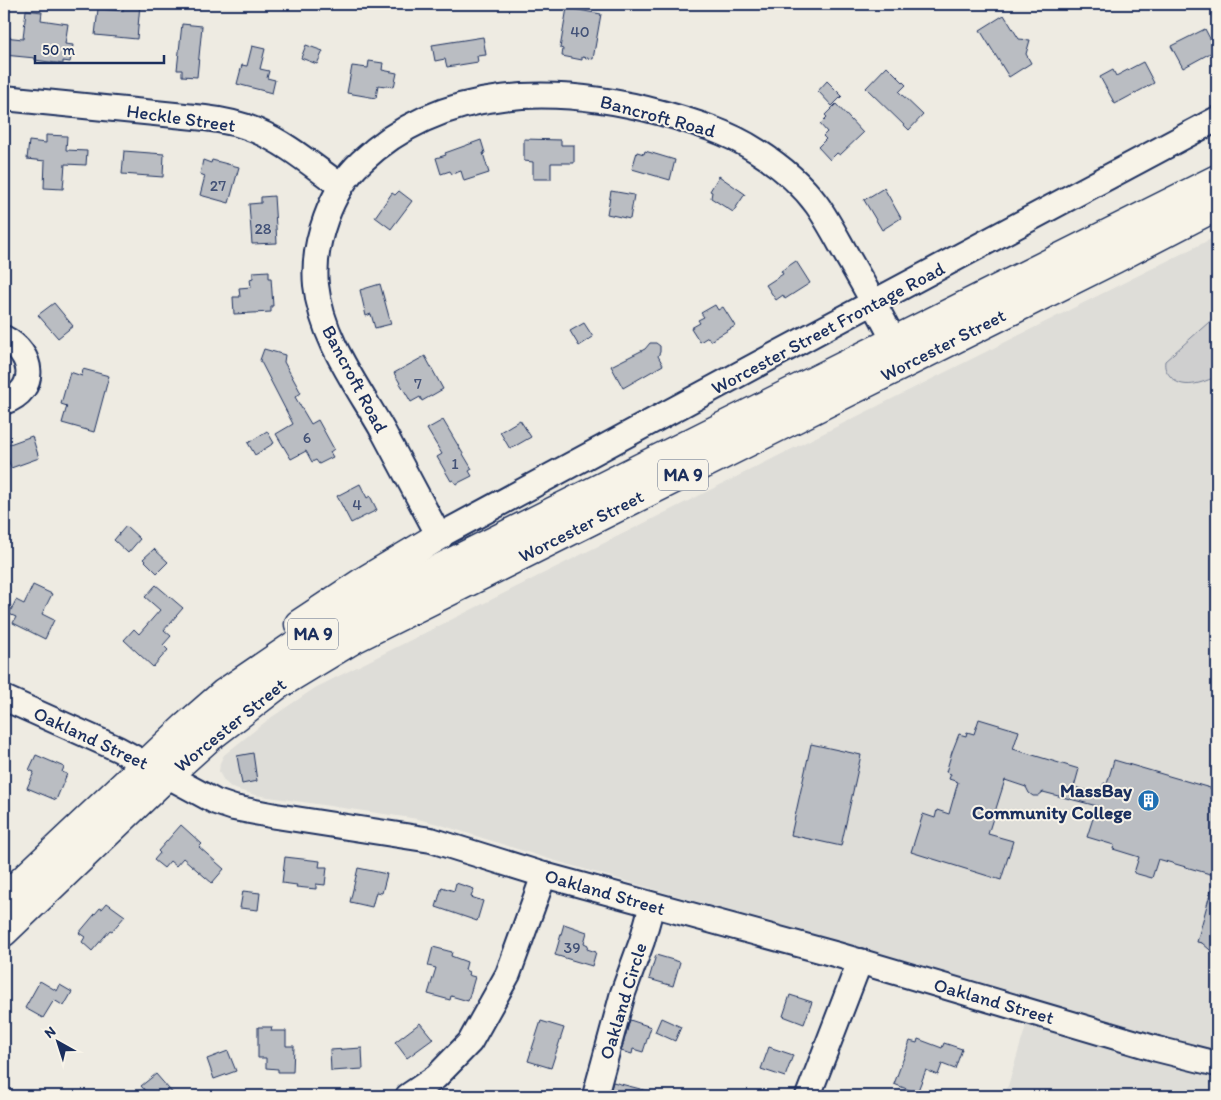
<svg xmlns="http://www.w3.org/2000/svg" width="1221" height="1100" font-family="Itim,sans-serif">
  <rect width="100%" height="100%" fill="#eeebe2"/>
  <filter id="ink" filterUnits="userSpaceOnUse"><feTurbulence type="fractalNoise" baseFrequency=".02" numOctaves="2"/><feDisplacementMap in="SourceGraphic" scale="10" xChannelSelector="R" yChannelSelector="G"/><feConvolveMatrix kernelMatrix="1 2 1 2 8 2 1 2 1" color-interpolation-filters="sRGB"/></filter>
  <g filter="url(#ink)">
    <!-- built -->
    <polygon fill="#deddd8" points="1217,236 1217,1096 1005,1096 1034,999 549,859 438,824 418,819 255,795 232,788 224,781 219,772 220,763 224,755 269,719 315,688"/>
    <!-- green -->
    <path fill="#cfcfcf" stroke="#757f96" d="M1217 315V376C1203 383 1181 391 1170 376 1166 371 1164 368 1165 361Z"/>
    <!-- building -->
    <g fill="#babdc2" stroke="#1b2f5e">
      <polygon points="123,4 140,4 137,39 95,35 98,9 123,11"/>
      <polygon points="567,8 601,14 593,59 582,57 582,60 562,56 563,49 560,48"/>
      <polygon points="26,10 42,12 41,20 68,24 65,44 73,45 70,62 63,61 63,64 35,60 35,58 4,55 4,37 23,39"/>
      <polygon points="1004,15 1019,39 1030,40 1026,54 1031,63 1009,77 980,30"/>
      <polygon points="182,24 202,26 197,77 182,76 182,70 177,70"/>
      <polygon points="1205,29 1216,50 1183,68 1171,46"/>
      <polygon points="483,37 486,55 477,56 478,62 447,67 445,59 435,61 432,45"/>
      <polygon points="306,45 323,51 317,64 301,58"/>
      <polygon points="252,46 265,49 260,69 269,71 267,78 275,80 272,93 237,84 242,65 247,66"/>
      <polygon points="369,61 383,63 382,70 397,73 394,87 378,85 376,98 347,93 352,66 368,68"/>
      <polygon points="1143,62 1154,83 1115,104 1100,77 1113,70 1116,76"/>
      <polygon points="887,66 906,85 899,92 923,115 909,130 866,88"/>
      <polygon points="827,81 842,96 832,106 818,91"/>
      <polygon points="836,104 863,133 840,155 837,153 830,160 818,147 826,139 823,136 827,132 820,124 827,117 825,115"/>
      <polygon points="46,135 67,136 66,150 87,151 86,165 65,164 63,189 44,188 45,161 27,159 29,141 46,143"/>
      <polygon points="524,139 561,140 561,145 574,145 574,163 551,163 551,179 533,179 533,162 524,161"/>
      <polygon points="481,140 485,153 483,153 489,173 464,181 461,171 452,174 450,171 441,174 436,158 446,155 445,153"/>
      <polygon points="124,151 164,154 163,177 122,174"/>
      <polygon points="645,151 675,160 670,180 632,169 637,152 644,154"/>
      <polygon points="203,160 211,163 212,160 239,167 229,203 200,195 205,176 200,174"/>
      <polygon points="719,176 745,194 733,212 711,198 712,192 710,191"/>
      <polygon points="884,188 901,218 882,230 864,200"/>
      <polygon points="399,191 412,201 391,229 375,217 392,193 395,195"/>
      <polygon points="611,191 634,195 630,219 607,214"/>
      <polygon points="274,196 277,243 252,244 249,204 261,203 261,197"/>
      <polygon points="796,261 810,283 785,299 783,295 776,300 766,285 783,274 781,271"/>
      <polygon points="269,271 269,278 271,278 273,306 271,306 271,312 234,314 233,297 240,297 239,288 251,287 250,279 253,278 253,272"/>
      <polygon points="380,284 391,324 375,328 371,314 366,316 360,290"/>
      <polygon points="54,303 73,326 58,338 38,315"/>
      <polygon points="715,305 718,310 723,307 735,326 710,341 708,337 700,342 691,328 700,323 698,320 704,317 701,313"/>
      <polygon points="584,323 593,337 579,346 570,331"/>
      <polygon points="650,343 656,343 660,346 660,352 658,356 663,365 623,388 611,366 645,349"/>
      <polygon points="264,349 285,355 284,362 301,393 295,397 311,424 318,420 334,449 330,452 333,457 319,464 316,460 312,462 306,451 291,459 276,434 293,424 260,360"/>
      <polygon points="425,356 443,389 422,401 420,397 411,402 394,373"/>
      <polygon points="83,369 109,376 94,432 62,423 67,406 61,404 70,372 82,376"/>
      <polygon points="443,420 472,469 469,471 472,476 456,484 453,480 451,481 437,457 442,454 427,429"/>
      <polygon points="520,420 531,437 510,449 500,432"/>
      <polygon points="267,431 274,443 255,455 248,443"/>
      <polygon points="32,436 39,458 11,468 4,446"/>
      <polygon points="360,484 367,498 370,496 377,510 351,523 337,496"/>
      <polygon points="126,526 140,539 128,553 114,540"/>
      <polygon points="154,549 168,562 157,573 143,559"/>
      <polygon points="33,585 52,594 42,614 54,620 45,639 13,623 16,617 9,614 16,600 24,604"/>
      <polygon points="156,585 183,608 164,630 171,636 163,645 168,650 153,667 124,640 134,629 139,634 160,610 145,597"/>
      <polygon points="979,719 1019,731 1013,749 1079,769 1074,787 1100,794 1104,783 1107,784 1114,760 1217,790 1217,876 1158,859 1152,878 1134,873 1139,857 1113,849 1114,845 1087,837 1097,806 1043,792 1038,796 1033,796 1029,793 1026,787 1005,780 988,834 1013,841 1001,880 911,852 923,814 935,818 937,810 949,814 958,782 949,779 951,774 946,772 952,752 959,734 966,736 967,732 974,734"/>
      <polygon points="811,744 861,755 841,846 791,835"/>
      <polygon points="253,753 257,781 242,784 237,756"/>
      <polygon points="36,755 64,767 62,772 67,774 56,800 27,788 34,772 29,770"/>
      <polygon points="181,825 202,844 199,847 224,869 212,883 183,858 176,866 170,861 164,868 154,860 160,853 158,851"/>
      <polygon points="285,857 320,861 319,867 327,867 325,885 316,884 316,889 296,887 297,885 282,883"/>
      <polygon points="358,868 387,874 382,893 376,892 372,907 350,902"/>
      <polygon points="456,883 474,889 471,897 483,901 477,921 436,907 442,887 454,891"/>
      <polygon points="1213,883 1217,884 1217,956 1202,943 1197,942"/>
      <polygon points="243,891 260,893 258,910 240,908"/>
      <polygon points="107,903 125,916 112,931 110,930 92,951 82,942 85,937 79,933 100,908 102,909"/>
      <polygon points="564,924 587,932 584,943 588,945 587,949 596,952 592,966 555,955"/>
      <polygon points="433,947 452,952 451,956 467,962 465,970 469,972 468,975 475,977 468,1001 451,996 450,1000 428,994 436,968 428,966"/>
      <polygon points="656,955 680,962 673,986 649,979"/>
      <polygon points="40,981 57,991 60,985 72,992 64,1006 54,1000 43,1018 25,1008"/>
      <polygon points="790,995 812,1002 804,1024 783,1016"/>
      <polygon points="661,1018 681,1027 675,1041 655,1032"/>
      <polygon points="630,1020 651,1027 643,1052 633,1049 632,1054 621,1051"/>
      <polygon points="541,1021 564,1028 551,1068 528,1061"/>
      <polygon points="420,1023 433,1039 407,1058 395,1042"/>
      <polygon points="258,1027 272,1027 271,1031 286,1031 286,1046 294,1046 293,1072 278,1072 278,1069 266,1068 266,1058 258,1058"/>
      <polygon points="918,1039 942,1048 944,1043 962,1049 955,1069 942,1064 938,1075 926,1070 917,1093 894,1084 910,1041 917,1043"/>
      <polygon points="769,1047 793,1055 785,1077 761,1069"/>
      <polygon points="362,1048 363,1069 331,1071 330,1050"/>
      <polygon points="228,1051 236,1071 214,1079 207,1059"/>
      <polygon points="156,1074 175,1096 150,1096 141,1086"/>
      <polygon points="613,1082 648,1091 647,1096 609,1096"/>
    </g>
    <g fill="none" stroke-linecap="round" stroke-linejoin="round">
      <defs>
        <g id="minor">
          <path d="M4 98 205 118C223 120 241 124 257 131 288 144 314 167 341 186"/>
          <path d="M4 338C34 353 39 390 4 402"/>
          <path d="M894 341C880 314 865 287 850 261 839 242 829 222 817 205 801 183 779 165 757 151 728 132 694 122 662 113 558 85 443 84 361 162 331 190 312 244 316 285 322 340 357 385 383 431 402 466 420 501 439 536 697 395 958 258 1217 119"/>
          <polyline points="4,698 118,749 216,802 234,808 276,816 431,840 544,875 838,955 1157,1049 1217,1064"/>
          <polyline points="408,1096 436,1077 470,1042 508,974 544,875"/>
          <polyline points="595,1096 623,993 642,941 652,905"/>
          <polyline points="808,1096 860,961"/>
        </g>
        <g id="highway">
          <polyline points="299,624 367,579 439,536"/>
          <polyline points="4,898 185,727 224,693 293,646 396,590 1217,179"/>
          <polyline points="4,932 168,775 209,738 278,685 354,639 1115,259 1217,206"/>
        </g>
      </defs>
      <!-- minor casing -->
      <use href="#minor" stroke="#1b2f5e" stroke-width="28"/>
      <!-- highway casing -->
      <use href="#highway" stroke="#1b2f5e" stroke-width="31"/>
      <!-- minor -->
      <use href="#minor" stroke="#f7f3e8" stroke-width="24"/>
      <!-- highway -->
      <use href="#highway" stroke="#f7f3e8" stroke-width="28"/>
    </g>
  </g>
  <!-- icons -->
  <defs>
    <symbol id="building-disc" viewBox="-11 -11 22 22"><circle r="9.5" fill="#1f6fb2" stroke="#f7f3e8"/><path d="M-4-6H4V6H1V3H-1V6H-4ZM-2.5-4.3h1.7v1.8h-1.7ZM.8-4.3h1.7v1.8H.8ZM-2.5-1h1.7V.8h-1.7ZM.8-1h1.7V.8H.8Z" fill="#fff"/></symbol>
  </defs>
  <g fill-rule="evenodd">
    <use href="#building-disc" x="1136" y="788" width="25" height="25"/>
  </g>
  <g text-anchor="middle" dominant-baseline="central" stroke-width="4" stroke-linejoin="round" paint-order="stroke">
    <!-- number labels -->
    <g font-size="16" fill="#435277">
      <text x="580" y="31">40</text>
      <text x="218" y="185">27</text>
      <text x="263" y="228">28</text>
      <text x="418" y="383">7</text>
      <text x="307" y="437">6</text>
      <text x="455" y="463">1</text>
      <text x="357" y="504">4</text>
      <text x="572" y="947">39</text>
    </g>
    <!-- shield labels -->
    <g fill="#f7f3e8" stroke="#5d6a87" stroke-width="1">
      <rect x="658" y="459.5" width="50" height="31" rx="4"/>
      <rect x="288" y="618.5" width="50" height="31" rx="4"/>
    </g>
    <g font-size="18" font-weight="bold" fill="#1b2f5e">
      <text x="683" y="475">MA 9</text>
      <text x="313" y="634">MA 9</text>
    </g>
    <!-- street labels -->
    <g font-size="19" fill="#1b2f5e" stroke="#f7f3e8">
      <text transform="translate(658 116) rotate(15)">Bancroft Road</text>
      <text transform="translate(181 118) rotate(8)">Heckle Street</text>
      <text transform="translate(828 328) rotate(-28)">Worcester Street Frontage Road</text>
      <text transform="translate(943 345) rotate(-27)">Worcester Street</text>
      <text transform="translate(355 379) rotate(62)">Bancroft Road</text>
      <text transform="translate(581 526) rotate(-27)">Worcester Street</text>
      <text transform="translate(230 725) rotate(-39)">Worcester Street</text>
      <text transform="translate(91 738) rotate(25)">Oakland Street</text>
      <text transform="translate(605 892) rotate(16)">Oakland Street</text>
      <text transform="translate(623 1001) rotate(-73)">Oakland Circle</text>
      <text transform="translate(994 1001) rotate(16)">Oakland Street</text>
    </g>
    <!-- poi labels -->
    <g font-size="19" font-weight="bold" fill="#1b2f5e" stroke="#f7f3e8" text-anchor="end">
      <text x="1132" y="790">MassBay<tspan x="1132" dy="22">Community College</tspan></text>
    </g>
  </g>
  <!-- margin -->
  <rect width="1221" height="1100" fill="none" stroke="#f7f3e8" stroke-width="20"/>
  <rect x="10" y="10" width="1201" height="1080" fill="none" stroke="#1b2f5e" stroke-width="2" filter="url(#ink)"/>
  <!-- north arrow -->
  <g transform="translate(58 1042) rotate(321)" stroke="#f7f3e8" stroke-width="4" paint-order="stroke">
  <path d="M0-4L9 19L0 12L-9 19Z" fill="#1b2f5e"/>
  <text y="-8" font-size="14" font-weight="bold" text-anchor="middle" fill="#1b2f5e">N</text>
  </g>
  <!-- scale -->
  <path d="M35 55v8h129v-8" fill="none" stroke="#1b2f5e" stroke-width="2.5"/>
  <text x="42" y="55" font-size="15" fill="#1b2f5e" stroke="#f7f3e8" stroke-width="4" paint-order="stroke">50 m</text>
</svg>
